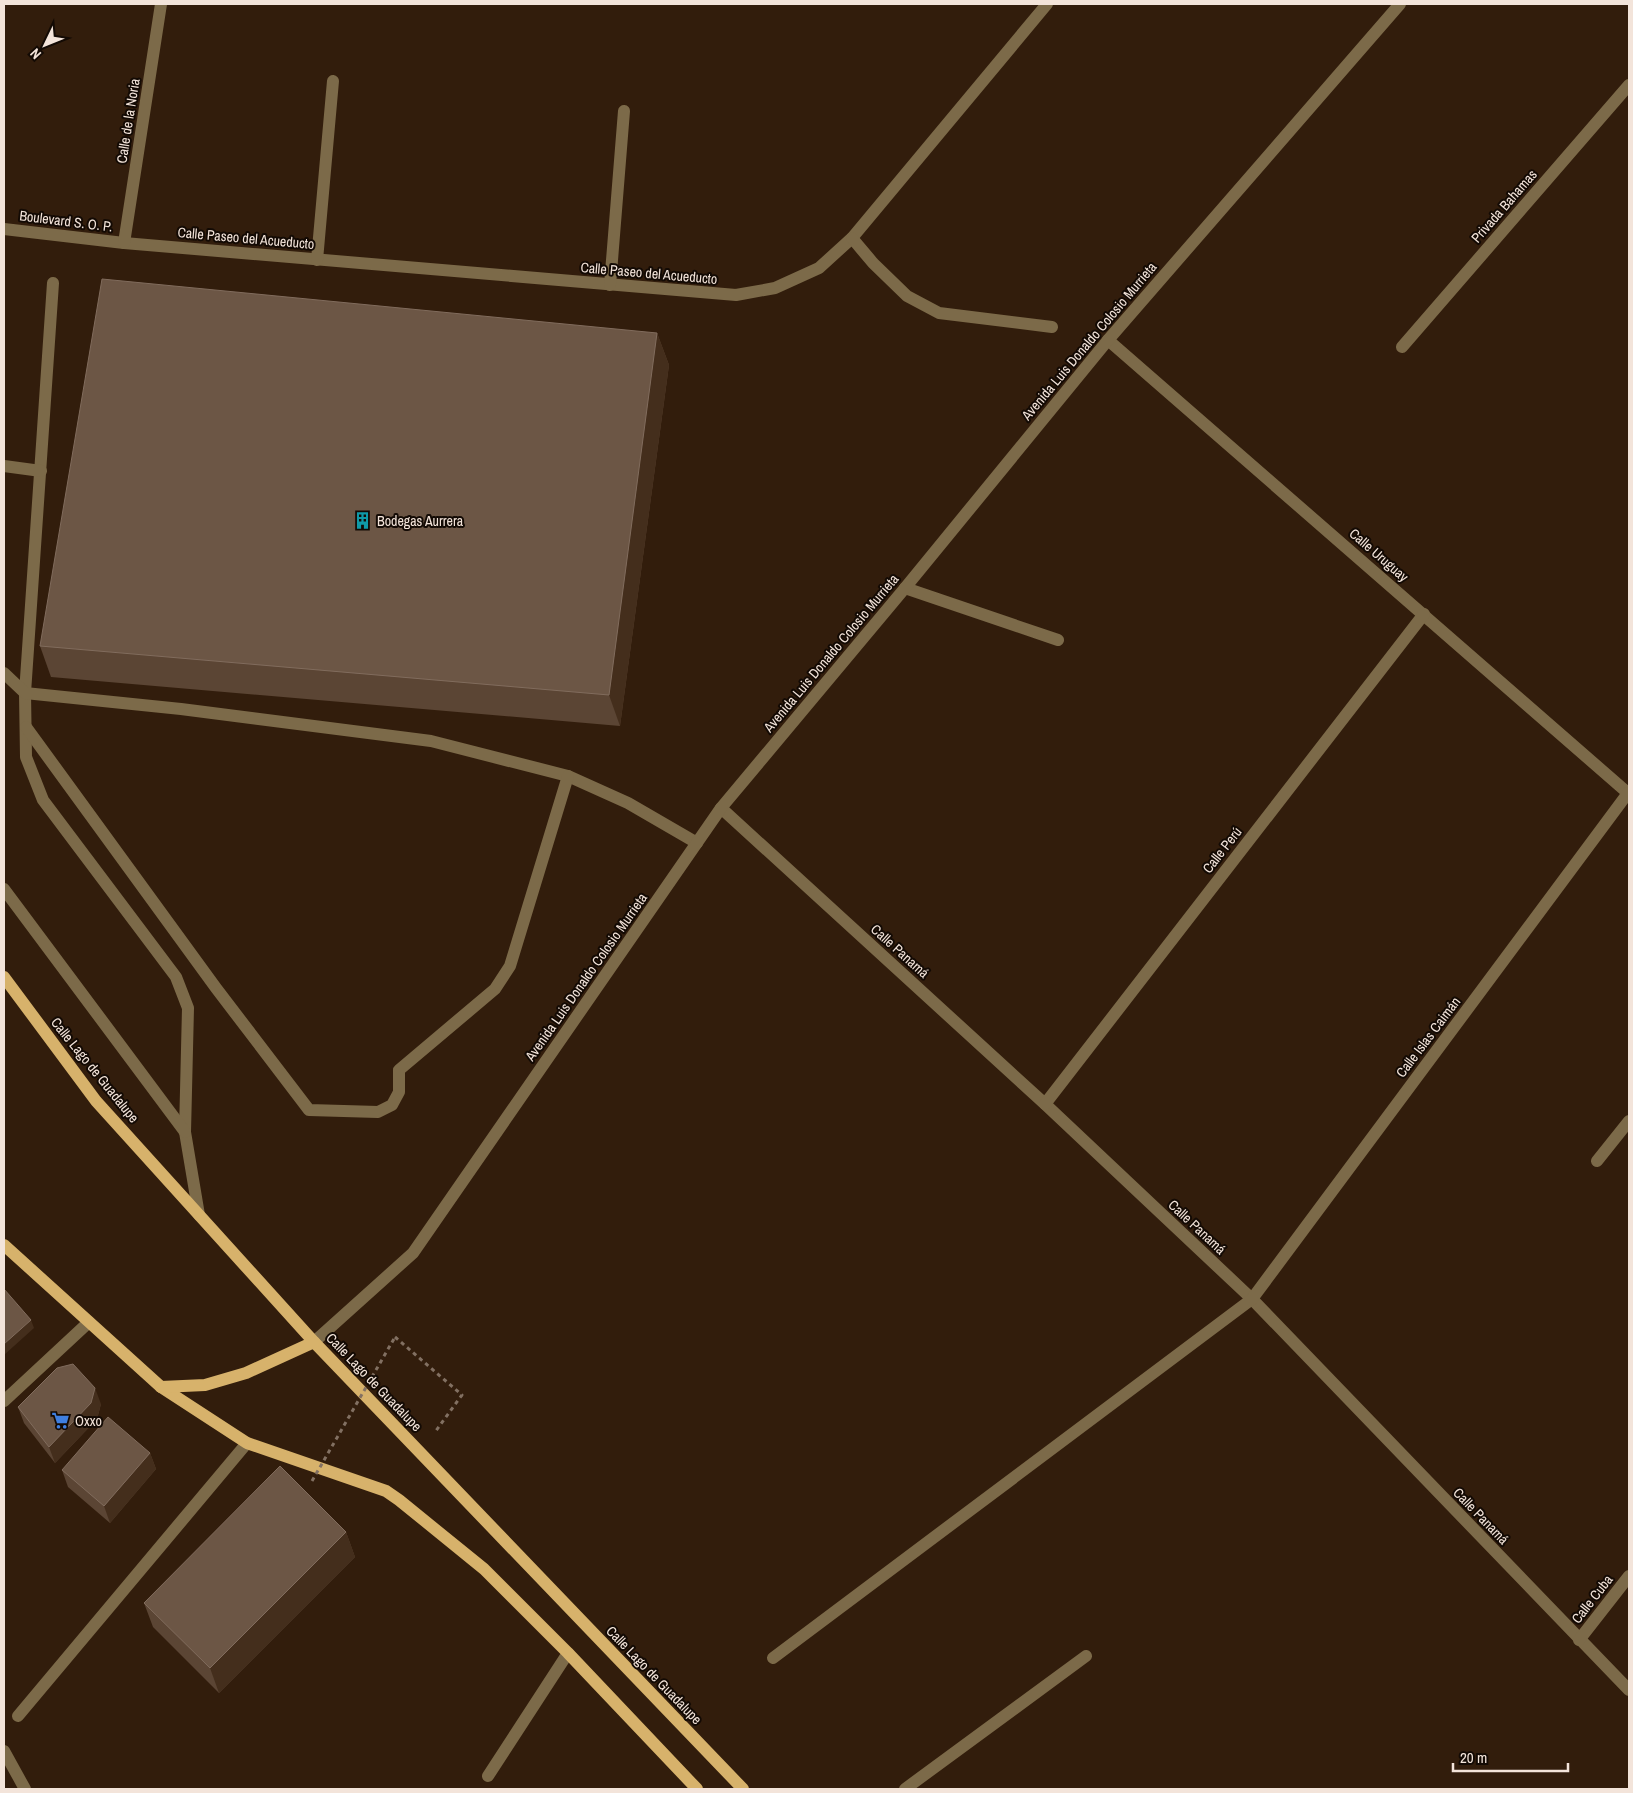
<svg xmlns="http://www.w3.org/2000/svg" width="1633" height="1793" font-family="'Archivo Narrow',sans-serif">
  <rect width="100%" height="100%" fill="#321d0c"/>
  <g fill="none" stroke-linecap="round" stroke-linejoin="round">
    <!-- path -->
    <polyline stroke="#827062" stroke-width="3" stroke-dasharray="4 4" stroke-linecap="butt" points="395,1337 462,1395 435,1432"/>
    <!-- minor -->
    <g stroke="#7c6a49" stroke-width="12">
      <polyline points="4,229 124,243 736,295 775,288 819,268 852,238 1047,4"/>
      <polyline points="852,238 873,263 907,296 939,313 1052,327"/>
      <polyline points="124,243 161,4"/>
      <polyline points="317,260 333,81"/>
      <polyline points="53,283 25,693 26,757 43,800 176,977 188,1008 185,1132 199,1215"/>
      <polyline points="610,285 624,111"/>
      <polyline points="1108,340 1629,794"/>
      <polyline points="1402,347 1629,85"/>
      <polyline points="4,466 41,471"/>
      <polyline points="905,588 1058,640"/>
      <polyline points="4,673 25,693 181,709 431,741 568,776 628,803 697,843"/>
      <polyline points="26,727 216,988 309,1110 378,1112 392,1105 399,1092 399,1070 495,989 510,966 568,776"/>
      <polyline points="721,808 1045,1104 1252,1299 1629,1690"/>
      <polyline points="4,889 185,1132"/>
      <polyline points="1045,1104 1424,614"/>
      <polyline points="1597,1161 1629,1121"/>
      <polyline points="314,1342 413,1253 721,808 905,588 1108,340 1400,4"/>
      <polyline points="4,1401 89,1322"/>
      <polyline points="1579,1640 1629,1576"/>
      <polyline points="773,1658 1252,1299 1628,793"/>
      <polyline points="18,1716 247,1443"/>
      <polyline points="4,1751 25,1789"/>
      <polyline points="488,1776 568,1653"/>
      <polyline points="905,1789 1086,1656"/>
    </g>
    <!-- major -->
    <g stroke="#d7b26b" stroke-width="12">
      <polyline points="4,977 96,1101 314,1342 743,1789"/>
      <polyline points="4,1245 161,1387 247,1443 386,1491 399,1500 484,1569 568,1653 697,1789"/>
      <polyline points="161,1387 205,1385 246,1373 314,1342"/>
    </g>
    <!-- path-bridge -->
    <polyline stroke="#827062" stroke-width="3" stroke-dasharray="4 4" stroke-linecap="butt" points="312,1481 395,1337"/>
  </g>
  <!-- wall -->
  <g fill="#5b4534">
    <polygon points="657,333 669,365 620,726 51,677 40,646"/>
    <polygon points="101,1404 97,1419 55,1463 24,1423 18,1407"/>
    <polygon points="150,1453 156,1469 110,1523 68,1487 62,1470"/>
    <polygon points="346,1532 355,1557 219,1693 153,1627 144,1603"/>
  </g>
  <!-- shaded-wall -->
  <g fill="#442e1c">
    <polygon points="657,333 669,365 620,726 609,695"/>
    <polygon points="31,1320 34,1328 4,1355 4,1344"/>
    <polygon points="95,1388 101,1404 97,1419 55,1463 49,1447"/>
    <polygon points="150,1453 156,1469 110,1523 104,1506"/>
    <polygon points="346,1532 355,1557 219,1693 210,1668"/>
  </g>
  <!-- building -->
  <g fill="#6c5645" stroke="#816c5d">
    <polygon points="102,279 657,333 609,695 40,646"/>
    <polygon points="4,1289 31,1320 4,1344"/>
    <polygon points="73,1364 95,1388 91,1403 49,1447 18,1407 57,1368"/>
    <polygon points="108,1417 150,1453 104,1506 62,1470"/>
    <polygon points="280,1466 346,1532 210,1668 144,1603"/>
  </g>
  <!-- icons -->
  <defs>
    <symbol id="building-bare" viewBox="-9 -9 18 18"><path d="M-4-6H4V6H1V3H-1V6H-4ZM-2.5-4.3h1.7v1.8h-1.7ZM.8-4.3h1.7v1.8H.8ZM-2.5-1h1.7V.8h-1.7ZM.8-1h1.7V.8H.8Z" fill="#0f9aa8" stroke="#130a04" stroke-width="2.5" paint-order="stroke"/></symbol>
    <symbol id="supermarket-bare" viewBox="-9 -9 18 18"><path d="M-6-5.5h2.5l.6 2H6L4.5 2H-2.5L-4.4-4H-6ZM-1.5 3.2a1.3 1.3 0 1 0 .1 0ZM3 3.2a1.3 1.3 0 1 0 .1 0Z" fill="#3f7fe0" stroke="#130a04" stroke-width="2.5" paint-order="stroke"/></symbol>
  </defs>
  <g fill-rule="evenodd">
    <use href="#building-bare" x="350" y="508" width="25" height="25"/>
    <use href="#supermarket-bare" x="48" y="1408" width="25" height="25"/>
  </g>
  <g text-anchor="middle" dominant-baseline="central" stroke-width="4" stroke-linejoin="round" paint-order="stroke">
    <!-- street labels -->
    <g font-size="14" fill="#f3e4da" stroke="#130a04">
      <text transform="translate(128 121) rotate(-81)">Calle de la Noria</text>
      <text transform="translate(1504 206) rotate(-49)">Privada Bahamas</text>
      <text transform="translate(66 221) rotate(7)">Boulevard S. O. P.</text>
      <text transform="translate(246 238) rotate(5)">Calle Paseo del Acueducto</text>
      <text transform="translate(649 273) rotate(5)">Calle Paseo del Acueducto</text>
      <text transform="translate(1089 341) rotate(-50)">Avenida Luis Donaldo Colosio Murrieta</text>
      <text transform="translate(1379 555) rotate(41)">Calle Uruguay</text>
      <text transform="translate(831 653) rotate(-50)">Avenida Luis Donaldo Colosio Murrieta</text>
      <text transform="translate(1222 850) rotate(-52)">Calle Perú</text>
      <text transform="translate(900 951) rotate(42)">Calle Panamá</text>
      <text transform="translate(586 977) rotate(-55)">Avenida Luis Donaldo Colosio Murrieta</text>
      <text transform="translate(1428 1037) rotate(-53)">Calle Islas Caimán</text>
      <text transform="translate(95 1070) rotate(51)">Calle Lago de Guadalupe</text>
      <text transform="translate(1197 1227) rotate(43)">Calle Panamá</text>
      <text transform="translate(374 1382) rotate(46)">Calle Lago de Guadalupe</text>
      <text transform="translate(1481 1516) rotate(46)">Calle Panamá</text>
      <text transform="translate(1592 1599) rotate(-52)">Calle Cuba</text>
      <text transform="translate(654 1675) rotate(46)">Calle Lago de Guadalupe</text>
    </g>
    <!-- poi labels -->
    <g font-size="14" fill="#f3e4da" stroke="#130a04" text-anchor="start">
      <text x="377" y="521">Bodegas Aurrera</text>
      <text x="75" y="1421">Oxxo</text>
    </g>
  </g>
  <!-- border -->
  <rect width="1633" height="1793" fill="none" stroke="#f3e4da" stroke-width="10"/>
  <!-- north arrow -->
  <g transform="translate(45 45) rotate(227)" stroke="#130a04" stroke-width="4" paint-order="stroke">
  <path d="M0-4L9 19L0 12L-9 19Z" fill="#f3e4da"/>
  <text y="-8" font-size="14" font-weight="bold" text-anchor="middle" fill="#f3e4da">N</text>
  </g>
  <!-- scale -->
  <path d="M1453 1763v8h115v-8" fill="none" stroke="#f3e4da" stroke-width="2.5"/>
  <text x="1460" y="1763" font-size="15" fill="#f3e4da" stroke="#130a04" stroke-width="4" paint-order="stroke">20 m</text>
</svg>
